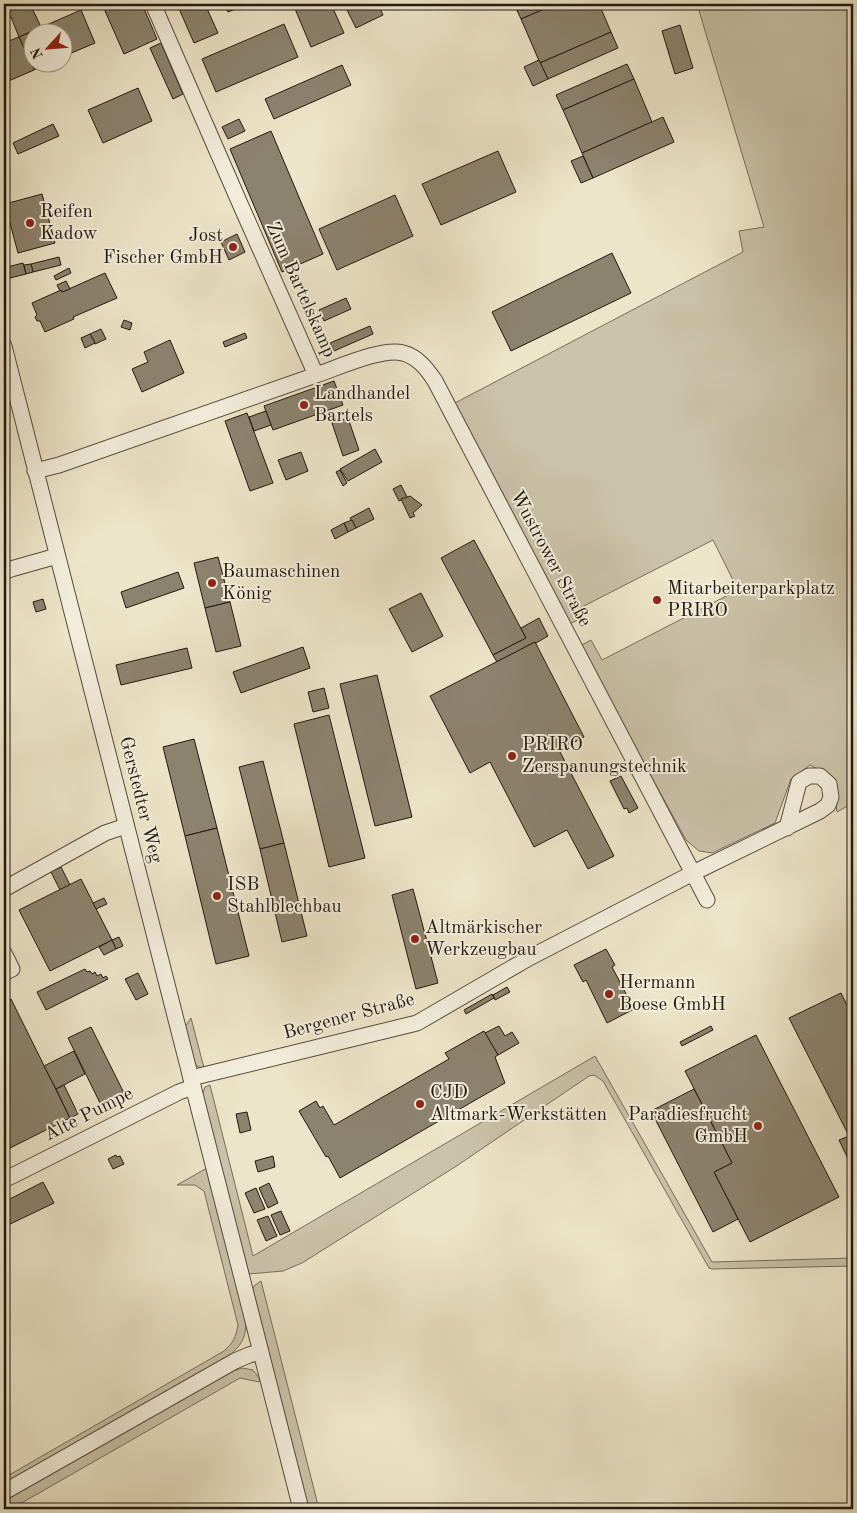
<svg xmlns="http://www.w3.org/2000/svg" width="857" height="1513" font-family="'Old Standard TT',serif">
  <rect width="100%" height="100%" fill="#ede5c9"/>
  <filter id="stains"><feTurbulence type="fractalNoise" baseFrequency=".004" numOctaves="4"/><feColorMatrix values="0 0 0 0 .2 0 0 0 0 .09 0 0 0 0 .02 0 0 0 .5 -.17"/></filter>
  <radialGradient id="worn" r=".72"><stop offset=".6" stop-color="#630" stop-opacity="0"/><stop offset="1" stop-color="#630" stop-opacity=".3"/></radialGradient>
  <!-- green -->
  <g fill="#cac2a9" stroke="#766d5c">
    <polygon points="697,4 853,4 853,803 837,812 832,777 810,765 791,779 775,823 712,853 699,851 686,840 580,646 591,640 602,660 738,590 713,540 576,610 580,619 569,624 453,404 743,252 739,231 764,227"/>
    <polygon points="191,1018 204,1068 198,1067 194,1063 184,1028"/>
    <polygon points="595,1056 712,1262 853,1258 853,1266 712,1269 709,1268 603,1081 594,1075 589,1076 455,1167 302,1263 283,1271 249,1274 202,1096 205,1087 210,1085 253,1256"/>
    <path d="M207 1168 246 1321C246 1341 240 1346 226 1359L4 1485V1478L224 1351C233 1343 236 1337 238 1325L204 1191 195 1185H177Z"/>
    <polygon points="261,1281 319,1509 306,1509 252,1290 255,1285"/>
    <polygon points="242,1368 253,1370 260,1379 259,1382 240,1378 11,1509 4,1509 4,1499 229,1372"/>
  </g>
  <!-- building -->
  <g fill="#8c836f" stroke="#22180e">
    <polygon points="4,4 30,4 41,27 19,37 11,17 4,20"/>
    <polygon points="102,4 142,4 157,39 124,54"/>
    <polygon points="177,4 205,4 218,33 194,43"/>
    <polygon points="224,4 248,4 228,12"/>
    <polygon points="293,4 331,4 344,33 311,47"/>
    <polygon points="344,4 378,4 383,15 356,28"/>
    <polygon points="514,4 556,4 521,19"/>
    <polygon points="556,4 599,4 611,32 540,63 521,19"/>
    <polygon points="81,10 95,43 62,57 62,32 32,32 32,62 50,62 34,70 19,37"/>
    <polygon points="284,24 298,57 216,92 202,59"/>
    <polygon points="680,25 693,68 675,74 662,31"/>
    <polygon points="611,32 618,48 548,79 540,63"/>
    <polygon points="19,37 34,70 4,83 4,43"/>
    <polygon points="161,43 183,94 173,99 150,48"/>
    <polygon points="539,60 548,79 533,86 524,67"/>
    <polygon points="627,64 634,79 563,110 556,95"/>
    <polygon points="342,65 351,85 274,119 265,99"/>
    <polygon points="634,79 652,122 582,153 563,110"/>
    <polygon points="138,88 152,121 103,143 88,110"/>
    <polygon points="663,117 674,142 593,178 582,153"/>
    <polygon points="239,119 245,131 228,139 222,127"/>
    <polygon points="53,124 59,136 18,154 13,143"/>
    <polygon points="271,131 323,254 282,272 230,149"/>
    <polygon points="498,151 516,192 441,225 422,184"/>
    <polygon points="583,156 593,178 581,183 571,161"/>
    <polygon points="42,194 55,243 18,253 5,204"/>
    <polygon points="395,195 413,236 337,270 319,229"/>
    <polygon points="237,234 245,252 229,260 221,242"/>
    <polygon points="612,253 631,293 511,351 492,312"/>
    <polygon points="59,257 61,265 33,272 31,264"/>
    <polygon points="23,263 26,274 10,278 7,267"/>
    <polygon points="31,264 33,272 26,274 24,265"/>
    <polygon points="69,268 71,273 56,280 54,276"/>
    <polygon points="105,273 117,298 73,317 74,319 45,332 40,321 37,321 35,317 37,315 32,303 61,290 62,292"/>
    <polygon points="66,281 70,289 62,292 61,290 60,291 57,285"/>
    <polygon points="346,298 351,309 324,321 319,310"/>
    <polygon points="124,320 132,323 130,330 121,327"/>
    <polygon points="370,326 373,334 334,351 330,343"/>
    <polygon points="101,329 106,339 95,344 90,334"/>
    <polygon points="245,333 247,338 225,347 223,342"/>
    <polygon points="90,334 95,343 85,348 81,338"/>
    <polygon points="170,340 184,373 142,392 132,369 148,362 144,352"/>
    <polygon points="334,381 343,405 273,430 264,406"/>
    <polygon points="266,411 271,425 254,431 249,417"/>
    <polygon points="247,413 273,483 250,491 225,421"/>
    <polygon points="348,418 359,450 343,456 332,423"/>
    <polygon points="375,449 382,462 348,481 340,469"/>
    <polygon points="301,452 308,471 286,480 278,460"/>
    <polygon points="340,470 347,483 343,486 336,472"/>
    <polygon points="401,485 407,497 399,501 393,489"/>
    <polygon points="410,496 422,505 413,513 415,516 410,518 401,499"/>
    <polygon points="369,508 374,519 356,528 350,518"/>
    <polygon points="352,520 356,528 348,532 344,523"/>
    <polygon points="344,523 348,532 335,539 331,530"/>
    <polygon points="474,540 526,638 493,655 441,558"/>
    <polygon points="218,557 230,602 205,608 194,563"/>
    <polygon points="178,572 184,588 126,608 121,592"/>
    <polygon points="421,593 443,636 412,652 389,609"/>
    <polygon points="43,599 46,609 36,612 33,602"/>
    <polygon points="230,602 241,646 216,652 205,608"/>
    <polygon points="539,618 548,636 536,643 535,642 497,662 493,655 526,638 521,628"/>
    <polygon points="535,642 584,737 559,750 614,856 588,869 567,830 534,847 490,762 470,773 430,696"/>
    <polygon points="303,647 310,668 241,693 233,672"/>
    <polygon points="187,648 192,668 121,685 116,665"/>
    <polygon points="377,675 412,817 375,826 340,684"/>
    <polygon points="324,688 329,708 313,712 308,692"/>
    <polygon points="329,715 365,858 329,867 294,724"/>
    <polygon points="194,739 217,828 185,836 163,747"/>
    <polygon points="263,761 284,843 260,849 239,767"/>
    <polygon points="621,776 638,808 629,813 627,808 624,809 610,781"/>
    <polygon points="217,828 249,956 216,964 185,836"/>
    <polygon points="284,843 307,936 282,942 260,849"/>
    <polygon points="61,867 70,885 60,890 51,872"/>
    <polygon points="81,879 112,940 50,971 19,910"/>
    <polygon points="413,889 438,983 416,989 392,895"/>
    <polygon points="104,898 107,904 96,909 93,903"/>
    <polygon points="119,937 123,946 116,949 112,940"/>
    <polygon points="112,940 116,949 104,955 99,947"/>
    <polygon points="606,949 615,965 612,967 634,1009 607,1023 586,980 583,982 574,965"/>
    <polygon points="85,969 87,972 90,971 92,974 95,972 97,976 101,974 103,978 106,976 108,979 46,1010 37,992"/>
    <polygon points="138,973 148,994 136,1000 125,979"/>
    <polygon points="507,987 510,992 495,1000 493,995"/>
    <polygon points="841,993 853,1017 853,1161 850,1163 839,1140 849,1136 789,1018"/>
    <polygon points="492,994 494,998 466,1014 464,1010"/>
    <polygon points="11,999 70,1118 4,1151 4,1002"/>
    <polygon points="499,1026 505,1036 512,1032 519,1043 498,1055 485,1033"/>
    <polygon points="711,1026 713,1030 682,1046 680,1042"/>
    <polygon points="91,1027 127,1099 104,1111 68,1038"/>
    <polygon points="484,1031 498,1055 495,1057 505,1083 340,1178 328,1156 326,1157 299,1111 316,1101 320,1108 323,1106 334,1125 449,1059 445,1053"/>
    <polygon points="756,1035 839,1197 750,1242 714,1172 732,1163 685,1071"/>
    <polygon points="74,1051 85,1074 56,1089 44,1066"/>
    <polygon points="64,1085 78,1114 70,1118 56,1089"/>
    <polygon points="694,1089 732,1163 714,1172 738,1219 713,1232 651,1111"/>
    <polygon points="247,1112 251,1130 240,1133 236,1114"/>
    <polygon points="116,1155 117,1157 120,1156 124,1164 113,1169 108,1159"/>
    <polygon points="273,1156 275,1167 258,1172 255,1161"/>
    <polygon points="43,1182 54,1203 4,1227 4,1202"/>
    <polygon points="269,1183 278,1203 268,1208 259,1188"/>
    <polygon points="256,1188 265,1209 254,1213 245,1193"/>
    <polygon points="281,1211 290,1231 280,1235 271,1215"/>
    <polygon points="268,1216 277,1236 266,1241 257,1220"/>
  </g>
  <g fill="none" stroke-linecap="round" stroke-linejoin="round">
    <defs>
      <g id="minor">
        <polyline points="4,346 301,1509"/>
        <path d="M316 375C337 368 383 347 403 353 418 357 427 369 435 381L707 900"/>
        <polyline points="35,471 59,465 316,375 241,206 153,4"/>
        <polyline points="4,572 11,569 57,556"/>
        <polyline points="4,889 105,833 126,826"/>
        <polyline points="4,953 12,969 4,973"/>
        <polyline points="191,1078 417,1023 529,958 693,873 820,811 828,805 831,797 829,784 820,776 809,776 799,782 787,828"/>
        <polyline points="4,1180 179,1092 193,1087"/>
        <polyline points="4,1492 235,1361 249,1355 260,1352"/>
      </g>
    </defs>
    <!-- minor casing -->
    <use href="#minor" stroke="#554b3d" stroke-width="17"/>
    <!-- minor -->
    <use href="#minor" stroke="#f3eedc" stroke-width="15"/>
  </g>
  <!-- markers -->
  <g fill="#8f2418" stroke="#f3eedc" stroke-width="2">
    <circle cx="30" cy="223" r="5"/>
    <circle cx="233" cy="247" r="5"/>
    <circle cx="304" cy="405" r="5"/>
    <circle cx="212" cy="583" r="5"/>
    <circle cx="657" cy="600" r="5"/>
    <circle cx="512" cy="756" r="5"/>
    <circle cx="217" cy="896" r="5"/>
    <circle cx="415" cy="939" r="5"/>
    <circle cx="609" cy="994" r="5"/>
    <circle cx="420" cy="1104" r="5"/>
    <circle cx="758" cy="1126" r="5"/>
  </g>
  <g text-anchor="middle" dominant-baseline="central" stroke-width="4" stroke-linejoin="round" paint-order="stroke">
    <!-- poi labels -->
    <g font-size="19" fill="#22180e" stroke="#f3eedc" text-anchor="start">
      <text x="40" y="212">Reifen<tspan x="40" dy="22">Kadow</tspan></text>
      <text x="223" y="236" text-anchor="end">Jost<tspan x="223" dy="22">Fischer GmbH</tspan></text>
      <text x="314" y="394">Landhandel<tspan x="314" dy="22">Bartels</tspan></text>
      <text x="222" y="572">Baumaschinen<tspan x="222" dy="22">König</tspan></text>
      <text x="667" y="589">Mitarbeiterparkplatz<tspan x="667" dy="22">PRIRO</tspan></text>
      <text x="522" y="745">PRIRO<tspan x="522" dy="22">Zerspanungstechnik</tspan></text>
      <text x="227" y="885">ISB<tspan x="227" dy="22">Stahlblechbau</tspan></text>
      <text x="425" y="928">Altmärkischer<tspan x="425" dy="22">Werkzeugbau</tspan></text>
      <text x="619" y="983">Hermann<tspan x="619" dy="22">Boese GmbH</tspan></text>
      <text x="430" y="1093">CJD<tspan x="430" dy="22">Altmark-Werkstätten</tspan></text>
      <text x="748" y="1115" text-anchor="end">Paradiesfrucht<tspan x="748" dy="22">GmbH</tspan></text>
    </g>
    <!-- street labels -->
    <g font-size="19" fill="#22180e" stroke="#f3eedc">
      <text transform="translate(300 290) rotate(66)">Zum Bartelskamp</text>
      <text transform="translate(550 559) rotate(62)">Wustrower Straße</text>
      <text transform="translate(140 800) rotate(76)">Gerstedter Weg</text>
      <text transform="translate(349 1017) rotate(-15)">Bergener Straße</text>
      <text transform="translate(89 1115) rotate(-27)">Alte Pumpe</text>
    </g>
  </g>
  <!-- margin -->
  <rect width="857" height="1513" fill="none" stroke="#ede5c9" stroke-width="20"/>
  <rect x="5" y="5" width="847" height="1503" fill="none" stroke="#22180e" stroke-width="2.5"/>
  <rect x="10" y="10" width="837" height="1493" fill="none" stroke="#22180e"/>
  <!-- north arrow -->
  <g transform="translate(48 48) rotate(244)"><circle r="24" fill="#f3eedc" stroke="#9f988a"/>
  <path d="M0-4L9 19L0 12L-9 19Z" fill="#8f2418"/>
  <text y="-8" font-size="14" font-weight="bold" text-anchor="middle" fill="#22180e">N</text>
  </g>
  <rect width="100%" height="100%" filter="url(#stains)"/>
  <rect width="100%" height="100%" fill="url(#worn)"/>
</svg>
